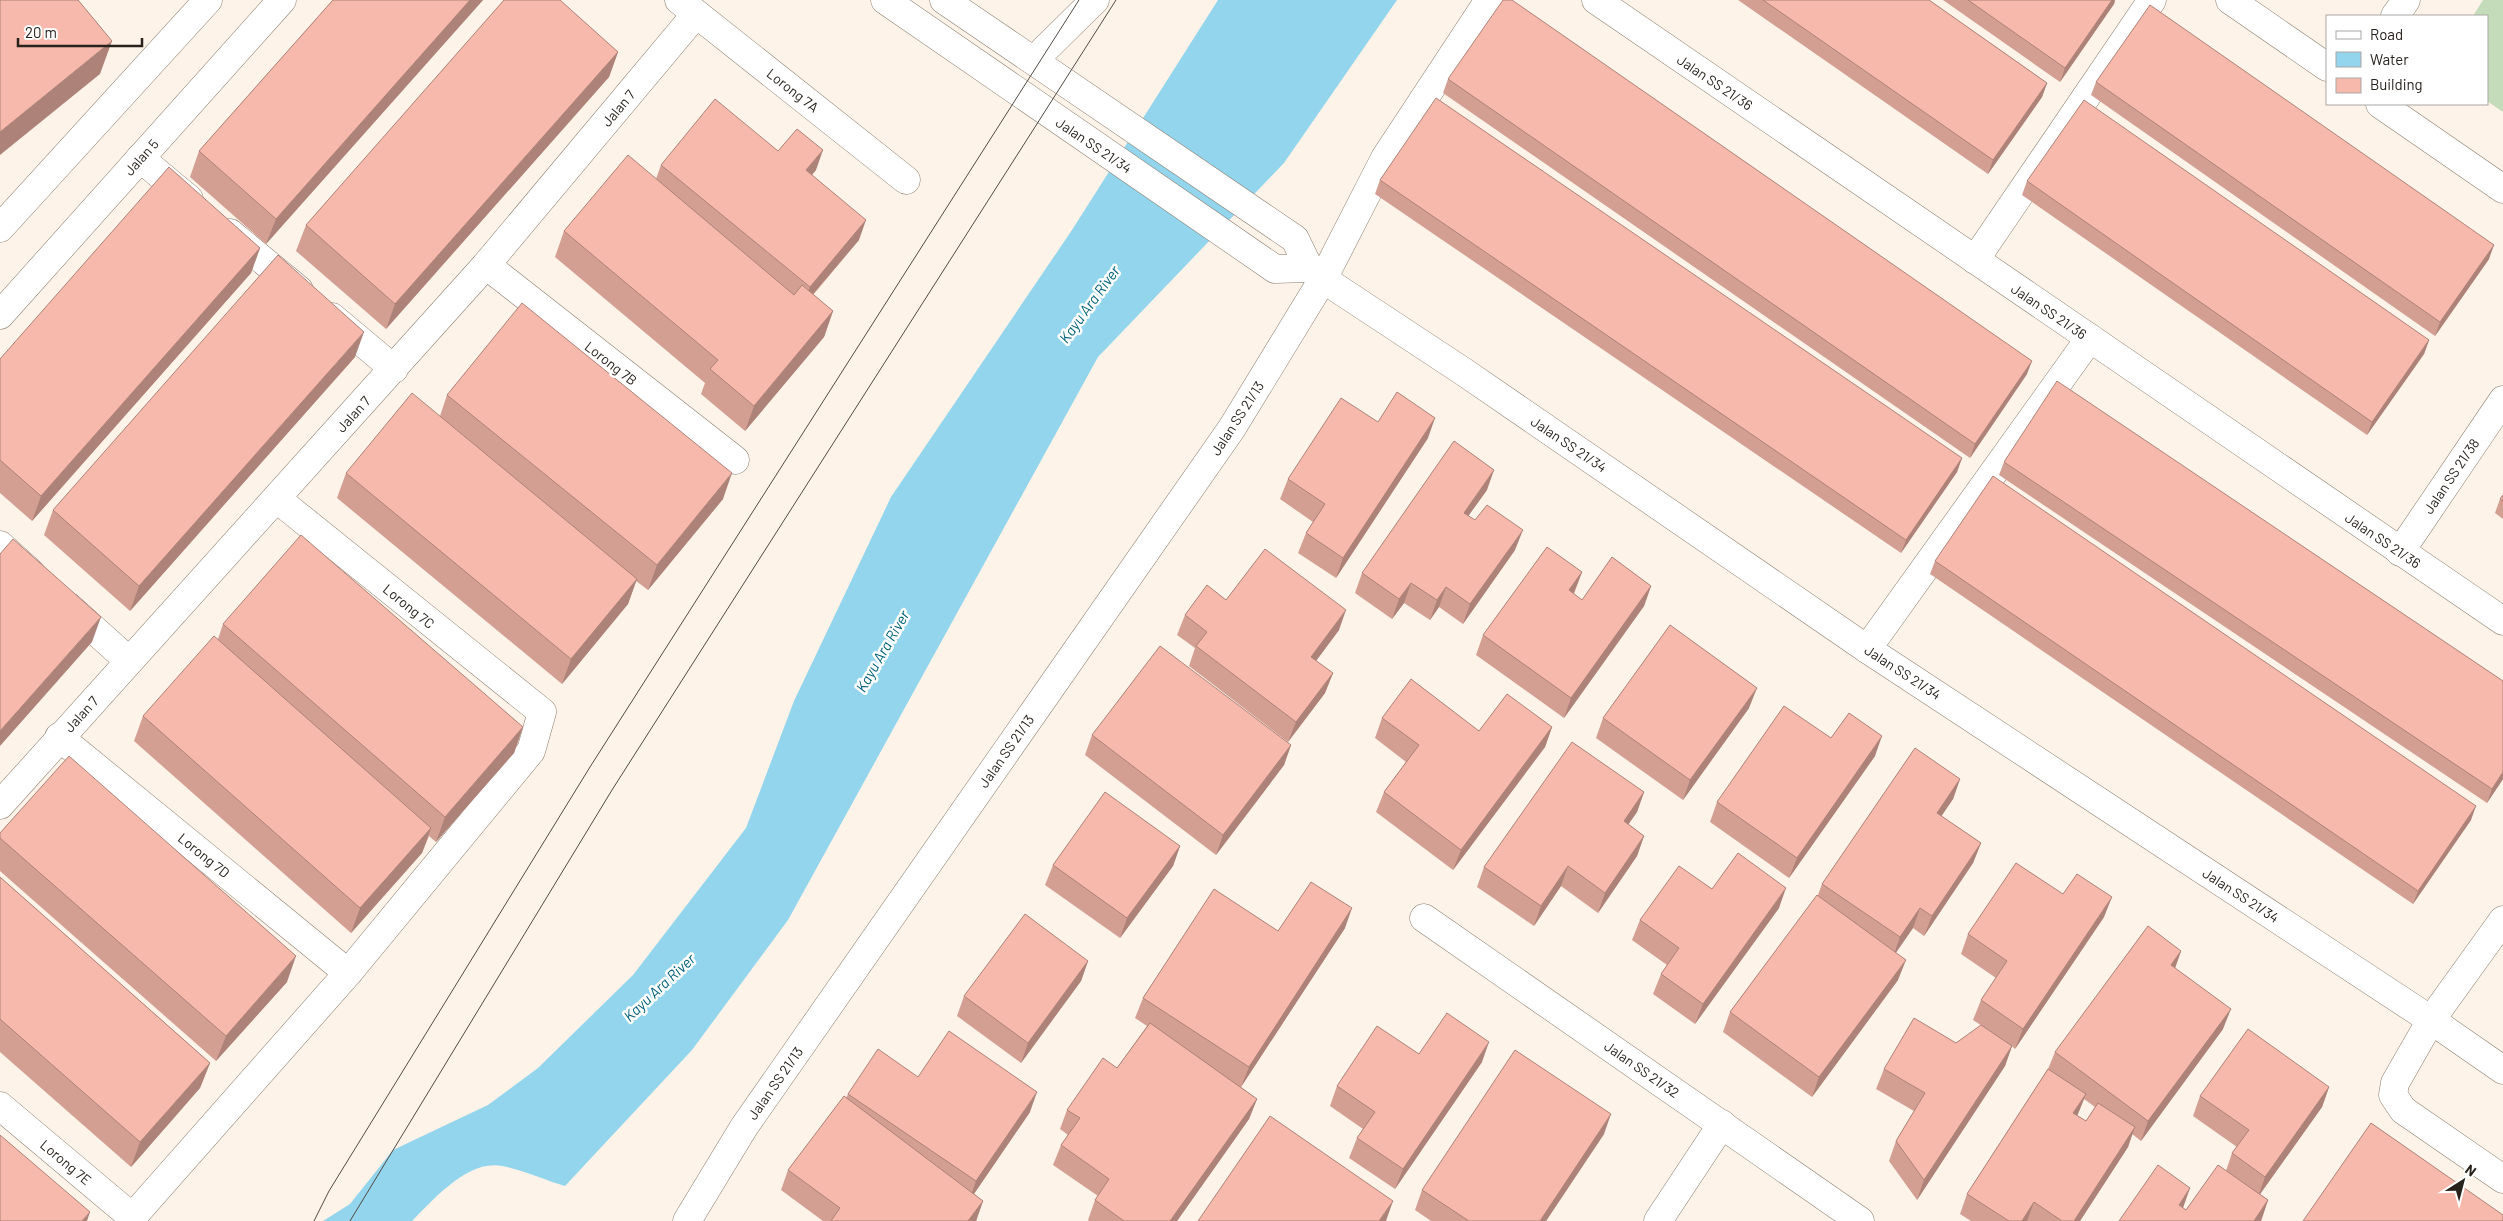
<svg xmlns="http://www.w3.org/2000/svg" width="2503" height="1221" font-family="Barlow,sans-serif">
  <rect width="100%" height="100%" fill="#fef3e9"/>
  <!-- green -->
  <polygon fill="#c5dcbb" points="2483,0 2503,0 2503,112 2487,101 2487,16 2473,16"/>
  <!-- water -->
  <path fill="#92d5ec" d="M1218 0H1397L1284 163 1098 357 788 920 692 1050 565 1186C544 1180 523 1170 502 1166 468 1159 433 1200 412 1221H323L350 1204 393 1150 488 1105 538 1068 633 975 746 828 794 701 891 497 1072 230Z"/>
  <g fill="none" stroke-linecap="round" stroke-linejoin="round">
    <defs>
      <g id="minor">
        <polyline points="679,0 906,180"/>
        <polyline points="885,0 1275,269 1309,268"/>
        <polyline points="944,0 1295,239 1309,268 1323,279 1464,372 1867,649 2431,1020 2503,1070"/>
        <polyline points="1596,0 2503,621"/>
        <polyline points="2230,0 2327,67"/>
        <polyline points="2395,16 2406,0"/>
        <polyline points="1034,60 1095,0"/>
        <polyline points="2380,104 2503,189"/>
        <polyline points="140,158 189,199"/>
        <polyline points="0,228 208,0"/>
        <polyline points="230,233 299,290"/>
        <polyline points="1975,260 2152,0"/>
        <polyline points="486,265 735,460"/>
        <polyline points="0,315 282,0"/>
        <polyline points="332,317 394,369"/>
        <polyline points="0,545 31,573"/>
        <polyline points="2400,552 2503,400"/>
        <polyline points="69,607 129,661"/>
        <polyline points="1867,649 2090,338"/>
        <polyline points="59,737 348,973"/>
        <polyline points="0,805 486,265 696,14"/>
        <polyline points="1424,918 1860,1221"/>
        <polyline points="2503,920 2431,1020 2395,1083 2393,1095 2403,1110 2503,1179"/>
        <polyline points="0,1106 132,1217"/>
        <polyline points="129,1221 348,973 531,751 542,712 277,499"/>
        <polyline points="687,1221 744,1127 1232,428 1323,279 1385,158 1489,0"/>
        <polyline points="1658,1221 1722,1124"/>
      </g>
    </defs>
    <!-- minor casing -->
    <use href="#minor" stroke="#8b7c6d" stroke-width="29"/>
    <!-- minor -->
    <use href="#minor" stroke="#fff" stroke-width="28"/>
    <!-- tram -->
    <g stroke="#524b44" stroke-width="1">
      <polyline points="314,1221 329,1191 590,767 1079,0"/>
      <polyline points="350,1221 612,790 1116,0"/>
    </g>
  </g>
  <!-- wall -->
  <g fill="#d49f93" fill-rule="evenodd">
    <polygon points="333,0 483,0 266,244 190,177 199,151"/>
    <polygon points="1738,0 1929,0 2047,83 2042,97 1988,174"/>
    <polygon points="1943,0 2115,0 2114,4 2060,82"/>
    <polygon points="618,52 609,77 386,329 296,251 306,225"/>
    <polygon points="1448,79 2027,374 1970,458 1443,93"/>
    <polygon points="2096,82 2489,259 2435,336 2091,95"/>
    <polygon points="661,165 816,170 812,175 859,240 813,295 833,311 824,337 745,431 701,394 705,383 555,257 564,231 656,179"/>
    <polygon points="1380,180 1962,458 1957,472 1901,553 1375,194"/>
    <polygon points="2027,181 2429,340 2424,354 2367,435 2022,195"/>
    <polygon points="260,248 251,273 32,521 0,493 0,359"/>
    <polygon points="355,357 130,611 44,535 53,510"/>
    <polygon points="447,395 723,499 648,590 636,581 628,604 562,684 337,498 346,473 440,416"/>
    <polygon points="1378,422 1428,438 1336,578 1298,553 1306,533 1313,522 1280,499 1288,479"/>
    <polygon points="2004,462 2503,779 2487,803 1999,475"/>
    <polygon points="1487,490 1468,516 1515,550 1463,624 1439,607 1430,620 1404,603 1392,619 1355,593 1362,573"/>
    <polygon points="2503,495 2503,519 2495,513 2500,499"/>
    <polygon points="1935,561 2471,820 2413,904 1930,574"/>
    <polygon points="1582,572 1574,594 1582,600 1651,586 1644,606 1564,718 1476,655 1483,635"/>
    <polygon points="1226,600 1339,630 1316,661 1333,673 1325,693 1288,742 1189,666 1195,648 1177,635 1185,615"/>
    <polygon points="223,624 523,727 514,753 436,842 429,836 422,853 351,933 134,741 143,716 218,639"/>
    <polygon points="1749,708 1683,800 1596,738 1603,718"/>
    <polygon points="1382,718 1479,731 1552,727 1545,747 1453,870 1376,812 1384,792 1406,762 1375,738"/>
    <polygon points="1092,735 1291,745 1284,765 1216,855 1085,755"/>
    <polygon points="1831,738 1875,756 1789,878 1710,822 1717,802"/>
    <polygon points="1960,779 1953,799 1941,816 1981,843 1973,863 1924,936 1913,928 1896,952 1898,980 1812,1097 1723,1032 1730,1012 1818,895 1822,884"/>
    <polygon points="1644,792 1637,812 1628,824 1644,836 1637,856 1598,913 1561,886 1534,926 1477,887 1484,867"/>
    <polygon points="0,833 287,982 216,1061 0,871"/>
    <polygon points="1180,846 1173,866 1120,938 1045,885 1053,865"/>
    <polygon points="0,877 210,1063 200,1088 131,1167 0,1052"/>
    <polygon points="1712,889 1779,908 1695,1024 1653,994 1661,974 1667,965 1632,940 1640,920"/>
    <polygon points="2104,917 2015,1049 2012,1046 2005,1066 1917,1200 1889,1161 1896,1141 1914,1111 1876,1089 1884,1069 1956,1043 1993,1033 1973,1020 1981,1000 1996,978 1961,954 1968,934"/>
    <polygon points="1345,928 1241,1087 1257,1099 1249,1119 1177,1221 1089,1221 1088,1220 1095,1200 1098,1196 1053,1165 1061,1145 1068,1135 1060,1129 1067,1110 1117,1068 1147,1026 1135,1018 1143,998 1278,931"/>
    <path d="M2181 951 2175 968 2223 1029 2141 1141 2132 1134 2128 1147 2080 1221H1971L1960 1214 1967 1194 2048 1069 2055 1052ZM2084 1099 2095 1107 2086 1121 2077 1116Z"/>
    <polygon points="1088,961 1081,981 1021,1063 957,1016 964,996"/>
    <polygon points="1419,1054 1482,1062 1395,1189 1349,1158 1357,1138 1363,1129 1330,1106 1337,1086"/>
    <polygon points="918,1077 1030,1112 974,1194 983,1201 976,1221 823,1221 781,1190 788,1170 846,1098 848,1094"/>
    <polygon points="2329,1087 2322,1107 2260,1194 2268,1200 2261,1221 2119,1221 2183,1208 2186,1210 2226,1171 2232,1153 2237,1147 2193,1116 2200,1096"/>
    <polygon points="1604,1134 1546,1221 1431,1221 1415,1210 1422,1190"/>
  </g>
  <!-- shaded-wall -->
  <g fill="#ad8278">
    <polygon points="470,0 483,0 266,244 276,219"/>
    <polygon points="2112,0 2115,0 2114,4 2060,82 2065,68"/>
    <polygon points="112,41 100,74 0,155 0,132"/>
    <polygon points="618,52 609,77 386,329 395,304"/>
    <polygon points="2047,83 2042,97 1988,174 1993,160"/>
    <polygon points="823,150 816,170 799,190 806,170"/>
    <polygon points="866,220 859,240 802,307 810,287"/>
    <polygon points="2494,245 2489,259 2435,336 2440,322"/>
    <polygon points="260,248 251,273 32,521 41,496"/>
    <polygon points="833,311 824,337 745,431 754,406"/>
    <polygon points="364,332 355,357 130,611 139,586"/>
    <polygon points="2429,340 2424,354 2367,435 2372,422"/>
    <polygon points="2032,361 2027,374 1970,458 1975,444"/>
    <polygon points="1435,418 1428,438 1336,578 1343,558"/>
    <polygon points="1962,458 1957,472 1901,553 1906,540"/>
    <polygon points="1494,470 1487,490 1456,533 1464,513"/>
    <polygon points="732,473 723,499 648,590 657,565"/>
    <polygon points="1523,530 1515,550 1463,624 1470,604"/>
    <polygon points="1582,572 1574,592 1562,610 1569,590"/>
    <polygon points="637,579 628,604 562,684 571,659"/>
    <polygon points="1411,583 1404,603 1392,619 1399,599"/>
    <polygon points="1651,586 1644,606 1564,718 1571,698"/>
    <polygon points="1446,587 1439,607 1430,620 1437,600"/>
    <polygon points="1346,610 1339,630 1304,677 1311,657"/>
    <polygon points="101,617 92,642 0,746 0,731"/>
    <polygon points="1333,673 1325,693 1288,742 1296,722"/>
    <polygon points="1757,688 1749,708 1683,800 1690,780"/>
    <polygon points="523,727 514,753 436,842 445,817"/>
    <polygon points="1552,727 1545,747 1453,870 1461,850"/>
    <polygon points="1882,736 1875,756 1789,878 1797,858"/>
    <polygon points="1291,745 1284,765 1216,855 1223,835"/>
    <polygon points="2503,772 2503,779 2487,803 2492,789"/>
    <polygon points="1960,779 1953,799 1930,833 1937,813"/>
    <polygon points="1644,792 1637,812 1617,841 1624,821"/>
    <polygon points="2476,806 2471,820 2413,904 2418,891"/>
    <polygon points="431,828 422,853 351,933 360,908"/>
    <polygon points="1644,836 1637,856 1598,913 1605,893"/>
    <polygon points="1981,843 1973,863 1924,936 1932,916"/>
    <polygon points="1180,846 1173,866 1120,938 1127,918"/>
    <polygon points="1568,866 1561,886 1534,926 1541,906"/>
    <polygon points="1786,888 1779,908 1695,1024 1703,1004"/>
    <polygon points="2112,897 2104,917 2015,1049 2023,1029"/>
    <polygon points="1352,908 1345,928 1241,1087 1249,1067"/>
    <polygon points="1920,908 1913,928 1893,957 1900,937"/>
    <polygon points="2181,951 2174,971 2171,965"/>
    <polygon points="296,956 287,982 216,1061 226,1036"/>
    <polygon points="1906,960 1898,980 1812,1097 1819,1077"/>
    <polygon points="1088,961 1081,981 1021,1063 1028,1043"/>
    <polygon points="2231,1009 2223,1029 2141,1141 2148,1121"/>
    <polygon points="1489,1042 1482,1062 1395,1189 1403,1169"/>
    <polygon points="2012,1046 2005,1066 1917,1200 1924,1180"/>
    <polygon points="210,1063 200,1088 131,1167 140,1142"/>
    <polygon points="2329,1087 2322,1107 2258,1197 2265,1177"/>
    <polygon points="1037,1092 1030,1112 969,1201 976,1181"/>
    <polygon points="2086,1094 2078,1114 2066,1133 2073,1113"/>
    <polygon points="1257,1099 1249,1119 1177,1221 1170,1221"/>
    <polygon points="1611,1114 1604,1134 1546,1221 1540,1221"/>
    <polygon points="2135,1127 2128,1147 2080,1221 2074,1221"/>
    <polygon points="2190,1188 2183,1208 2179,1205"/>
    <polygon points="2268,1200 2261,1221 2254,1221"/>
    <polygon points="983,1201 976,1221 968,1221"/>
    <polygon points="1393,1201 1386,1221 1379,1221"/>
    <polygon points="2034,1202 2027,1221 2022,1221"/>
    <polygon points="90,1212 87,1221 82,1221"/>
  </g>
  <!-- building -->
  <g fill="#f7b9ab" stroke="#ad8278">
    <polygon points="0,0 78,0 112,41 0,132"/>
    <polygon points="333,0 470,0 276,219 199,151"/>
    <polygon points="504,0 560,0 618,52 395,304 306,225"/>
    <polygon points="1503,0 1512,0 2032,361 1975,444 1448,79"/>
    <polygon points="1763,0 1929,0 2047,83 1993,160"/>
    <polygon points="1968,0 2112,0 2065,68"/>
    <polygon points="2150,5 2494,245 2440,322 2096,82"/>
    <polygon points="1436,98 1962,458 1906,540 1380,180"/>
    <polygon points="715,99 778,151 797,129 823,150 806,170 866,220 810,287 661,165"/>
    <polygon points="2084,100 2429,340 2372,422 2027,181"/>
    <polygon points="628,155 794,295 802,285 833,311 754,406 710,369 718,360 564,231"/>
    <polygon points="169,167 260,248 41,496 0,460 0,359"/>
    <polygon points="278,255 364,332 139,586 53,510"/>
    <polygon points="522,303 732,473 657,565 447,395"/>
    <polygon points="2057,381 2503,681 2503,772 2492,789 2004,462"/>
    <polygon points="1397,392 1435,418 1343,558 1306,533 1325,504 1288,479 1341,398 1378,422"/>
    <polygon points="412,393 637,579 571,659 346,473"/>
    <polygon points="1454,441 1494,470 1464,513 1475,520 1487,505 1523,530 1470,604 1446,587 1437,600 1411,583 1399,599 1362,573"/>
    <polygon points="1993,476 2476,806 2418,891 1935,561"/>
    <polygon points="2503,495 2503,501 2500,499"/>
    <polygon points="301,535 523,727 445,817 223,624"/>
    <polygon points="13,539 101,617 0,731 0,554"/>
    <polygon points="1547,547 1582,572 1569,590 1582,600 1612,557 1651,586 1571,698 1483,635"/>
    <polygon points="1265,549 1346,610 1311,657 1333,673 1296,722 1196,646 1207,632 1185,615 1207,585 1226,600"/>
    <polygon points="1670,625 1757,688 1690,780 1603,718"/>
    <polygon points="214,636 431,828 360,908 143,716"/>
    <polygon points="1160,646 1291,745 1223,835 1092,735"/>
    <polygon points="1411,679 1479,731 1507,694 1552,727 1461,850 1384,792 1419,745 1382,718"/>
    <polygon points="1784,706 1831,738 1849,713 1882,736 1797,858 1717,802"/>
    <polygon points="1572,742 1644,792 1624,821 1644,836 1605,893 1568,866 1541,906 1484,867"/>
    <polygon points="1915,748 1960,779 1937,813 1981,843 1932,916 1920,908 1900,937 1822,884"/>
    <polygon points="69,756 296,956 226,1036 0,838 0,833"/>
    <polygon points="1105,792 1180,846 1127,918 1053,865"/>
    <polygon points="1738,853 1786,888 1703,1004 1661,974 1679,948 1640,920 1679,866 1712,889"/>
    <polygon points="2016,863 2063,894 2077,874 2112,897 2023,1029 1981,1000 2007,961 1968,934"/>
    <polygon points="0,877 210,1063 140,1142 0,1019"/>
    <polygon points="1311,882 1352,908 1249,1067 1143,998 1214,889 1278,931"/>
    <polygon points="1817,895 1906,960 1819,1077 1730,1012"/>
    <polygon points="1025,914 1088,961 1028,1043 964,996"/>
    <polygon points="2148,926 2181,951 2171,965 2231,1009 2148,1121 2055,1052"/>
    <polygon points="1447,1013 1489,1042 1403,1169 1357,1138 1375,1112 1337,1086 1377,1026 1419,1054"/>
    <polygon points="1914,1018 1956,1043 1981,1025 2012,1046 1924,1180 1896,1141 1925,1093 1884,1069"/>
    <polygon points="1150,1023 1257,1099 1170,1221 1124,1221 1095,1200 1109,1179 1061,1145 1080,1118 1067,1110 1103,1058 1117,1068"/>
    <polygon points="2248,1029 2329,1087 2265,1177 2232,1153 2249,1130 2200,1096"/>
    <polygon points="949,1031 1037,1092 976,1181 848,1094 878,1049 918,1077"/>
    <polygon points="1515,1050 1611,1114 1540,1221 1469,1221 1422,1190"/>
    <polygon points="2048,1069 2086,1094 2073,1113 2086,1121 2098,1103 2135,1127 2074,1221 2062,1221 2034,1202 2022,1221 2009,1221 1967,1194"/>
    <polygon points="844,1096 983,1201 968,1221 831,1221 840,1208 788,1170"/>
    <polygon points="1270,1116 1393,1201 1379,1221 1198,1221"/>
    <polygon points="2371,1123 2503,1215 2503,1221 2303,1221"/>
    <polygon points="0,1135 90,1212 82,1221 0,1221"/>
    <polygon points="2158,1165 2190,1188 2179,1205 2186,1210 2218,1165 2268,1200 2254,1221 2119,1221"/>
  </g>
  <g text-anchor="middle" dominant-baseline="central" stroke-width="5" stroke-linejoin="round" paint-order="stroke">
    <!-- street labels -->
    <g font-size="14" fill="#28221c" stroke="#fff">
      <text transform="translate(1715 82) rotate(34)">Jalan SS 21/36</text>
      <text transform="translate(793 90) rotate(38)">Lorong 7A</text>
      <text transform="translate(618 108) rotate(-50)">Jalan 7</text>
      <text transform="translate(1094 145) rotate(34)">Jalan SS 21/34</text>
      <text transform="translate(141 157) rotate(-48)">Jalan 5</text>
      <text transform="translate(2049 311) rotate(34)">Jalan SS 21/36</text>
      <text transform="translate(611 363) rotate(38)">Lorong 7B</text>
      <text transform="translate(353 414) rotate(-48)">Jalan 7</text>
      <text transform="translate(1237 418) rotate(-57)">Jalan SS 21/13</text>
      <text transform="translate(1569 444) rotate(34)">Jalan SS 21/34</text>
      <text transform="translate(2451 476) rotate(-56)">Jalan SS 21/38</text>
      <text transform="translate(2383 540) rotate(34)">Jalan SS 21/36</text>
      <text transform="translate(409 606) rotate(39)">Lorong 7C</text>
      <text transform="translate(1903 672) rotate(33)">Jalan SS 21/34</text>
      <text transform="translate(81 714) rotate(-48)">Jalan 7</text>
      <text transform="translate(1006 751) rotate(-55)">Jalan SS 21/13</text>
      <text transform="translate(204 855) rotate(39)">Lorong 7D</text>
      <text transform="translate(2241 895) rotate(33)">Jalan SS 21/34</text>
      <text transform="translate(1642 1069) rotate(35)">Jalan SS 21/32</text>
      <text transform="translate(775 1083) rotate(-55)">Jalan SS 21/13</text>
      <text transform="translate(66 1162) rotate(40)">Lorong 7E</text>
    </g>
    <!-- water labels -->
    <g font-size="15" font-style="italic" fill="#006178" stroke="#fff">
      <text transform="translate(1089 304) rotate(-54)">Kayu Ara River</text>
      <text transform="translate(882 651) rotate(-60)">Kayu Ara River</text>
      <text transform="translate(659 987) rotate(-43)">Kayu Ara River</text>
    </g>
  </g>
  <!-- legend -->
  <rect x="2326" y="15" width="162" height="90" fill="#ffffff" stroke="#a9a7a4"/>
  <rect x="2336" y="31" width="25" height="8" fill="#ffffff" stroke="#a9a7a4"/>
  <text x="2370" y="40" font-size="15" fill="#28221c">Road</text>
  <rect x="2336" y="52" width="25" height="15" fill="#92d5ec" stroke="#a9a7a4"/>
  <text x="2370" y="65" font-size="15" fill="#28221c">Water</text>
  <rect x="2336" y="78" width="25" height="15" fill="#f7b9ab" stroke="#a9a7a4"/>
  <text x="2370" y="90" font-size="15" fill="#28221c">Building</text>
  <!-- north arrow -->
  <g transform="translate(2463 1181) rotate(36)" stroke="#ffffff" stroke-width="4" paint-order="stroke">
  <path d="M0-4L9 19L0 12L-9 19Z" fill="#28221c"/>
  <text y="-8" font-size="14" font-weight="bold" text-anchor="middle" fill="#28221c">N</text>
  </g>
  <!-- scale -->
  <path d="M18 38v8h124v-8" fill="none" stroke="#28221c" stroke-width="2.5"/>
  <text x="25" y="38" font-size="15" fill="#28221c" stroke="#ffffff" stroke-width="4" paint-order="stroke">20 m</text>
</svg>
